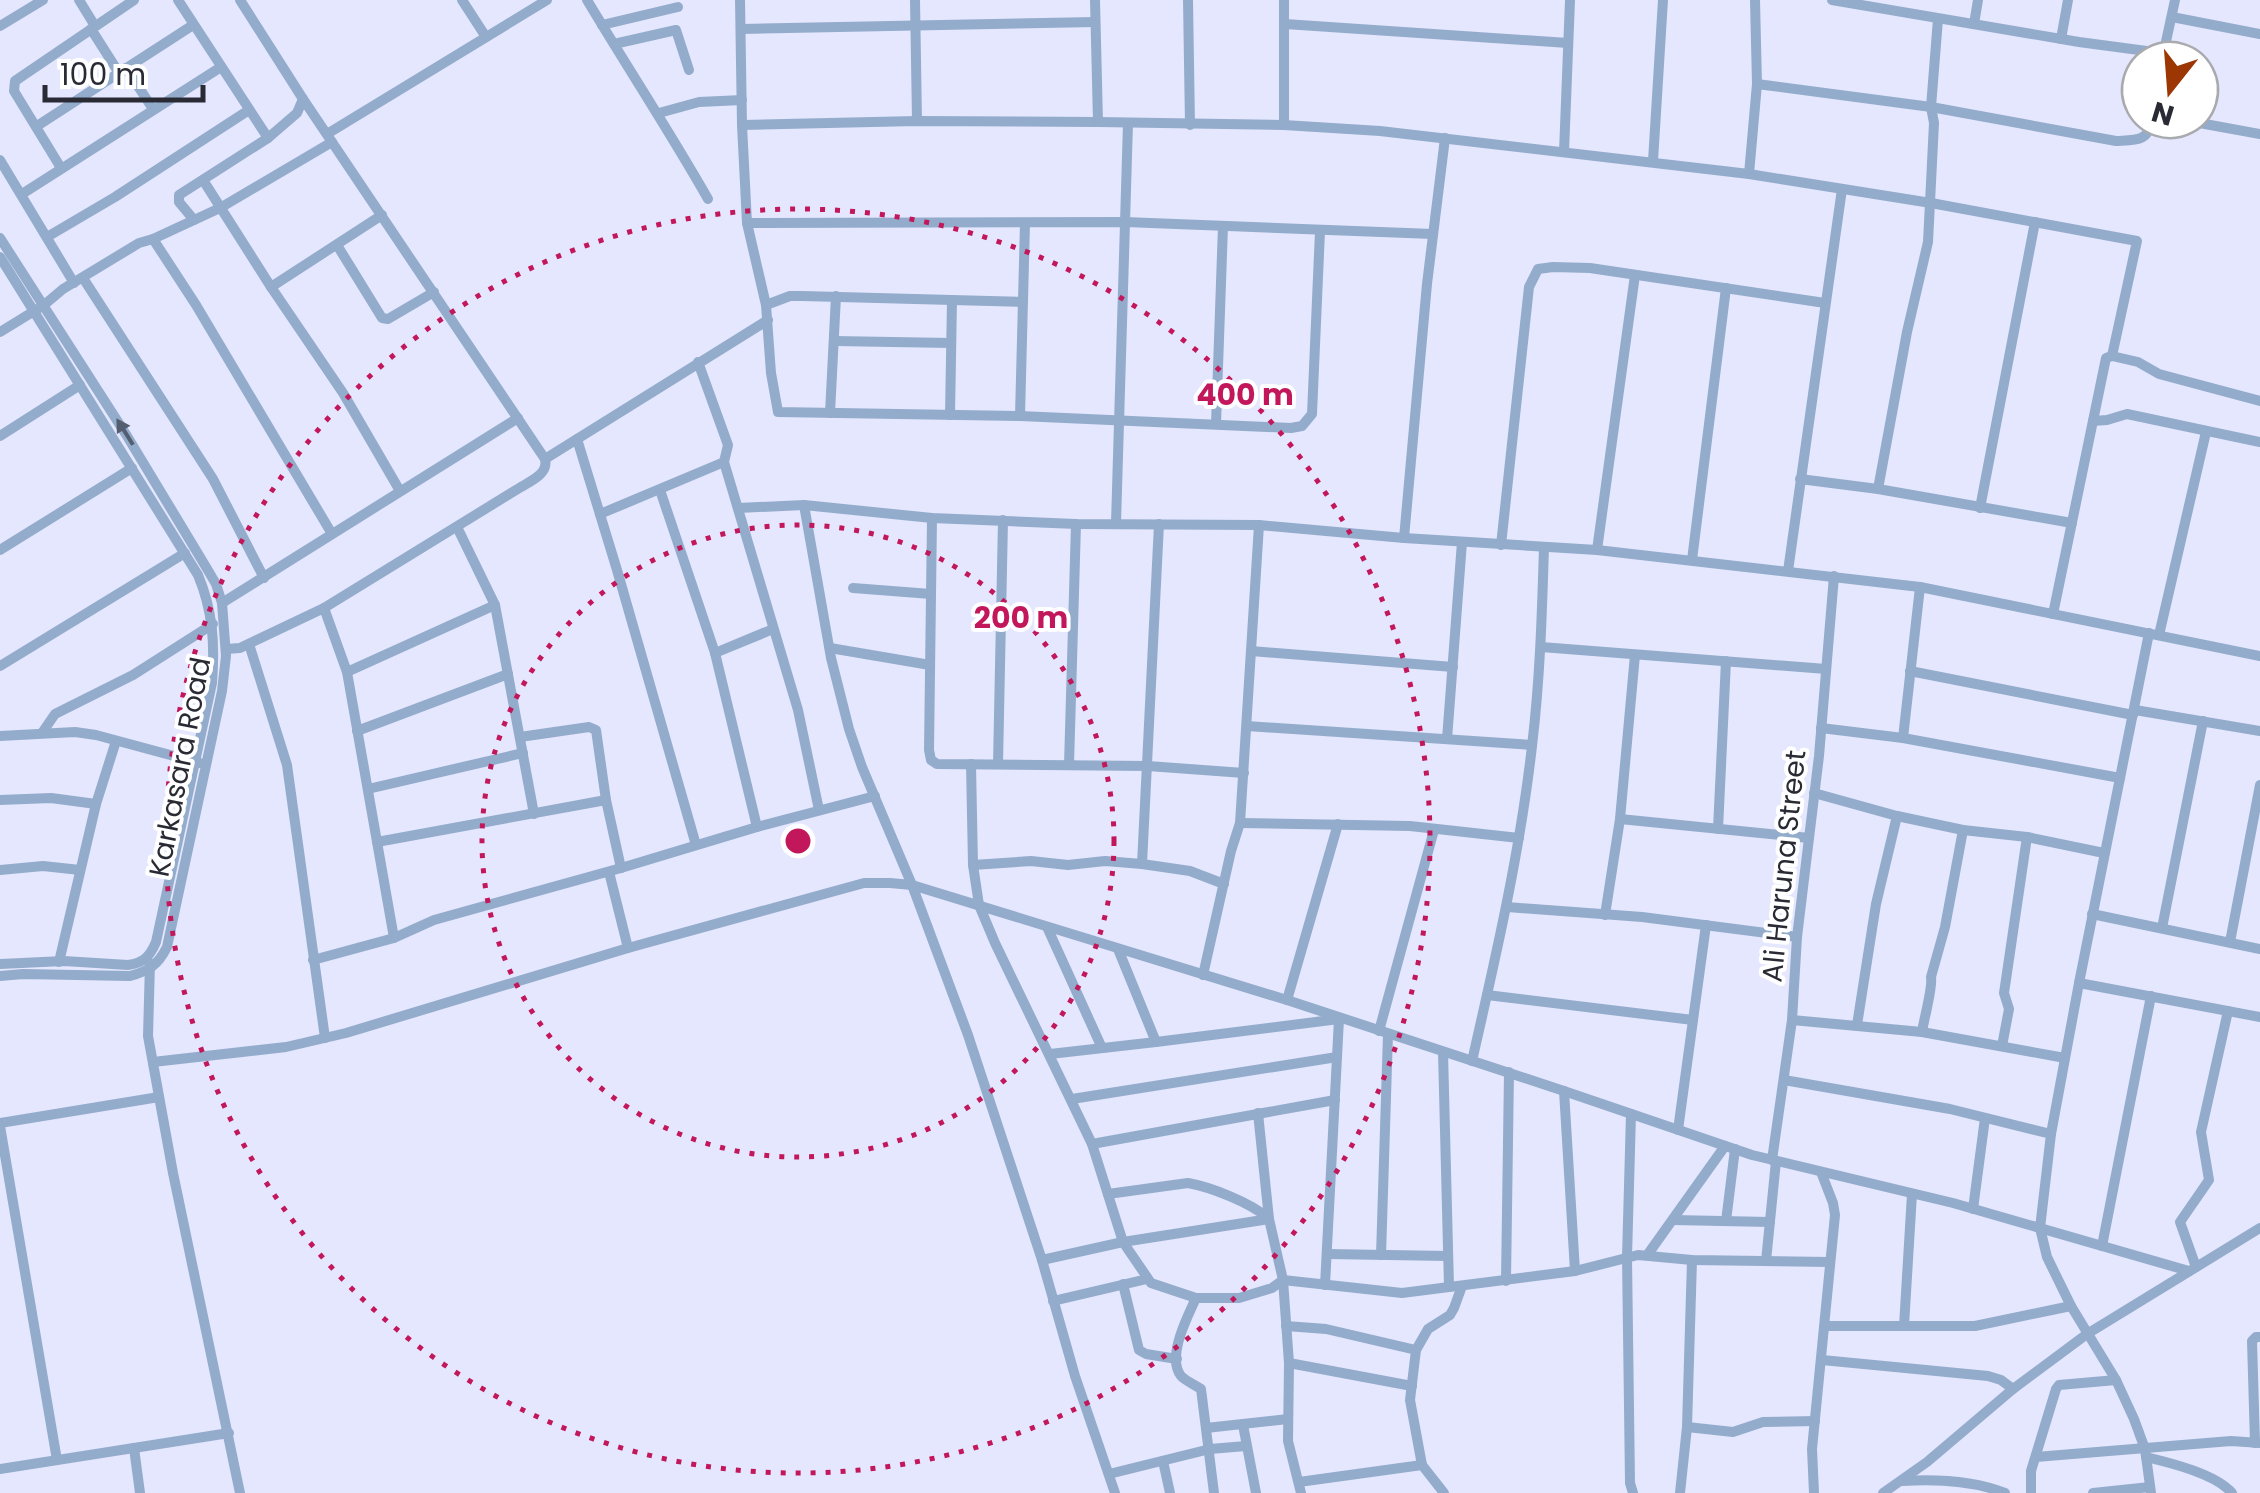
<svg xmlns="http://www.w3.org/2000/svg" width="2260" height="1493" font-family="Poppins,sans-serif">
  <rect width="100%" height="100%" fill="#e5e7fe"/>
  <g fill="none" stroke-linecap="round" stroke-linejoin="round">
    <!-- minor -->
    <g stroke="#94accc" stroke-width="10">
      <polyline points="79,0 95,26"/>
      <polyline points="178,0 268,138"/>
      <polyline points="462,0 486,37"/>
      <path d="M587 0C627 67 670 132 708 199"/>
      <polyline points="740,0 742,125 747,223 766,305 771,373 778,412 1020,416 1291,428 1302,426 1312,414 1320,231"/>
      <polyline points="915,0 917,121"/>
      <polyline points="1095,0 1098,122"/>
      <polyline points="1188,0 1190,125"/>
      <polyline points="1832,0 2079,42 2154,52 2164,49"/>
      <polyline points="2172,17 2260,34"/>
      <polyline points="1938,19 1931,107 1934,123 1928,242 1907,332 1878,489 2072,523"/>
      <polyline points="1285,24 1568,43"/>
      <polyline points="1974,24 1978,0"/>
      <polyline points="602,25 678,7"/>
      <polyline points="0,26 43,0"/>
      <polyline points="91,29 119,73"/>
      <polyline points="742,29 1095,22"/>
      <polyline points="2061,39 2068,0"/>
      <polyline points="614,44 676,30 689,70"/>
      <polyline points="2162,60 2175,0"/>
      <polyline points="126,68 153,109"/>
      <path d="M1757 84 1931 107 2116 141C2136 140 2148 142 2153 120"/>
      <polyline points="659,113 699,102 742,100"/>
      <polyline points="2183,120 2260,134"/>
      <polyline points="742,125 917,121 1098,122 1284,125 1380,131 1749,174 1931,203 2137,241 2112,356"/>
      <polyline points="1284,125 1284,0"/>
      <polyline points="37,126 193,25"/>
      <polyline points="327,134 547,0"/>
      <polyline points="1564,152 1570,0"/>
      <polyline points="0,160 74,283"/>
      <polyline points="1653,161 1663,0"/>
      <polyline points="61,168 14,91 15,81 134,0"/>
      <polyline points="1749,174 1757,84 1755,0"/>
      <polyline points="203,180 271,287 343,393 400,491"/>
      <polyline points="22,194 221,67"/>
      <polyline points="194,220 179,202 179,195 268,138 297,113 303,99"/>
      <polyline points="747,223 1125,222 1433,234"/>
      <polyline points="47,237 115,197 249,110"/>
      <path d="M0 238 127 436 206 567 216 584 222 603 226 656 222 691 167 947C158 965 149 971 130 976L23 974 0 976"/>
      <polyline points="153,239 196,305 332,534"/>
      <polyline points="337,245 382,318 388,319 434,292"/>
      <path d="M0 257 198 575C213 611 215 644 212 683L156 942C150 956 144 963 128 965L64 961 0 964"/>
      <polyline points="83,278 213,479 264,578"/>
      <polyline points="271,287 382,215"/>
      <polyline points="766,305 790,296 802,296 1023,302"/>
      <polyline points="0,332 44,305 63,289 139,243 153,239 220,208 332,142"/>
      <polyline points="834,341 951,343"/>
      <polyline points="698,362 728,445 724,462 798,710 819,810"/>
      <polyline points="830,413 836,296"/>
      <polyline points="950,415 952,300"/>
      <polyline points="1020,416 1025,223"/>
      <polyline points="2093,421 2107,420 2127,414 2260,442"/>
      <polyline points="1216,424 1223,226"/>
      <polyline points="0,436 80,385"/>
      <polyline points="577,439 617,570 696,845"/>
      <polyline points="545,459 768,320"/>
      <polyline points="1800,479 1878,489"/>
      <polyline points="660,490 715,653 757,827"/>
      <polyline points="804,505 831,658 849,729 862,767 912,885 968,1035 1042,1260 1075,1376 1115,1493"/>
      <polyline points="738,508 804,505 932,518 1076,524 1259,525 1404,538 1597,550 1920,587 2260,656"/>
      <polyline points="1980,508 2035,222"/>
      <polyline points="600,514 724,462"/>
      <polyline points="932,518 929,750 931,760 937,764 1148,766 1244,773"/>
      <polyline points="1116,523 1128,123"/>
      <polyline points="457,527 495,605 534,814"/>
      <polyline points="1404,538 1427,284 1445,138"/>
      <polyline points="1501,545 1529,287 1538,269 1553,267 1590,268 1825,303"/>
      <polyline points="0,550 132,468"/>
      <polyline points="1597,550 1635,275"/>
      <polyline points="1692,560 1726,288"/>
      <polyline points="1788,571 1842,189"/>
      <polyline points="853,588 931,594"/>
      <polyline points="222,603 518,418"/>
      <polyline points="324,608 347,672 394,938"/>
      <polyline points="2053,614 2106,358 2112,356 2138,362 2159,374 2260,401"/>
      <polyline points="2149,633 2079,983 2051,1134 2040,1228 2047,1257 2071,1306 2116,1380 2134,1419 2145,1449 2151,1493"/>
      <polyline points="2159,635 2206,432"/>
      <polyline points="249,644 287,765 325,1038"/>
      <polyline points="1541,647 1826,669"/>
      <polyline points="830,648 930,665"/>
      <path d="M226 649 240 648 324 608 516 490C528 482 549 475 545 459L303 99 240 0"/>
      <polyline points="1251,651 1453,667"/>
      <polyline points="715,653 773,629"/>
      <polyline points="0,666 185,553"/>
      <polyline points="1910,671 2133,715"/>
      <polyline points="347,672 495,605"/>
      <polyline points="2135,710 2260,731"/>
      <polyline points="1247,726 1532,745"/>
      <polyline points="1821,728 1903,738 2120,778"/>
      <polyline points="357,731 508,674"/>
      <polyline points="42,733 55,714 133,675 213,624"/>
      <polyline points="0,736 75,732 96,735 200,763"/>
      <polyline points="520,737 589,727 596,730 606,800 621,868"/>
      <polyline points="1903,738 1920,587"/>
      <polyline points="1447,739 1462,542"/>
      <polyline points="971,764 973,865 979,905 995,943 1092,1144 1123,1242 1151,1283 1196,1298 1239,1298 1272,1288 1283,1280 1402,1293 1575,1271 1638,1255 1692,1260 1830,1262"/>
      <polyline points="998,764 1003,520"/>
      <polyline points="1069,765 1076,524"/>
      <polyline points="368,789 523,753"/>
      <polyline points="1814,793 1897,816 1963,830 2027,837 2104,853"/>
      <polyline points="0,800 51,798 96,804"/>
      <polyline points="1620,819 1809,838"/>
      <polyline points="1240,823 1410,826 1519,838"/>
      <polyline points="1718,829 1726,661"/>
      <polyline points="377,842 606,800"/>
      <polyline points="1142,864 1159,524"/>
      <polyline points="973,865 1031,861 1068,865 1105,861 1142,864 1190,871 1224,884"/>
      <polyline points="0,870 43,866 80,870"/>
      <polyline points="609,872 628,948"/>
      <polyline points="1507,907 1642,917 1797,937"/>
      <polyline points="2092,914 2260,949"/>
      <polyline points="1605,915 1620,819 1635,655"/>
      <polyline points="1047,927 1102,1048"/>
      <polyline points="2162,928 2203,721"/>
      <polyline points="2230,942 2260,785"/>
      <polyline points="1118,949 1156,1042 1339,1019 1325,1285"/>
      <polyline points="313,960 394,938 434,920 621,868 757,827 875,796"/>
      <polyline points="59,962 96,804 116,741"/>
      <polyline points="150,963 148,1036 173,1173 240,1493"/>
      <polyline points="1203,975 1231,851 1240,823 1259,525"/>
      <polyline points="2079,983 2260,1017"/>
      <polyline points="1487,995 1693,1020"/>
      <polyline points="1287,1000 1338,824"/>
      <polyline points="1792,1020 1922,1032 2065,1058"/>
      <polyline points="1857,1025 1876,904 1897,816"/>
      <polyline points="1379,1031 1434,830"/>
      <path d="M1922 1032C1924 1018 1933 988 1931 977L1945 927 1963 830"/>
      <polyline points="2002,1046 2009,1009 2004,993 2027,837"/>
      <polyline points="1443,1052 1449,1287"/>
      <polyline points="1050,1054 1156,1042"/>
      <path d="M1472 1061C1496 956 1520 852 1532 746 1540 680 1542 613 1544 547"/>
      <polyline points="153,1062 286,1047 346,1033 628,948 864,883 890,883 912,885 1287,1000 1564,1091 1752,1155 1953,1203 2189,1271"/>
      <polyline points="1784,1080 1950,1109 2051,1134"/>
      <polyline points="1564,1091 1575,1271"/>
      <polyline points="1072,1099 1337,1057"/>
      <polyline points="1258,1113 1269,1219 1283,1280 1289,1363 1288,1441 1301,1493"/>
      <polyline points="1631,1114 1627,1257 1630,1483 1633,1493"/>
      <polyline points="0,1123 159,1097"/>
      <polyline points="0,1126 57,1460"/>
      <polyline points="1678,1130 1706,925"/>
      <polyline points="1092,1144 1335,1100"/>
      <polyline points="1772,1160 1792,1020 1797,937 1819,756 1834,576"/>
      <path d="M1108 1194 1188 1183C1211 1187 1251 1203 1268 1218"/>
      <polyline points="1973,1209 1985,1118"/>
      <polyline points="1673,1220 1770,1222"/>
      <polyline points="1726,1221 1735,1149"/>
      <polyline points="2102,1246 2151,996"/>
      <polyline points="1327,1254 1448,1256"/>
      <polyline points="1648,1254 1725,1146"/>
      <polyline points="1381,1255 1388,1034"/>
      <polyline points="1042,1260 1123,1242 1269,1219"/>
      <polyline points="1766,1261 1776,1161"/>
      <polyline points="2196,1267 2180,1222 2209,1180 2201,1132 2228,1011"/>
      <polyline points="1506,1281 1509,1072"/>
      <polyline points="1123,1284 1139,1350 1146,1354 1177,1359"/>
      <path d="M1196 1298C1188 1316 1166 1357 1181 1376 1186 1381 1195 1385 1201 1389L1214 1493"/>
      <polyline points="1053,1301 1147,1279"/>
      <polyline points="1286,1326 1326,1329 1416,1350"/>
      <polyline points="1825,1326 1975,1326 2071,1306"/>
      <polyline points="1904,1326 1912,1194"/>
      <polyline points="1822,1360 1988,1376 2001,1380 2013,1389"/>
      <polyline points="1289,1363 1412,1386"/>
      <polyline points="1243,1425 1256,1493"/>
      <polyline points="1687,1427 1733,1432 1763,1422 1815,1421"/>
      <polyline points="1206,1428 1288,1419"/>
      <polyline points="2255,1443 2252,1341 2256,1337 2260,1337"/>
      <polyline points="134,1448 140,1493"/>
      <polyline points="2036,1457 2231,1441 2260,1443"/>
      <path d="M2146 1457C2171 1463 2216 1474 2232 1493"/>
      <polyline points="1163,1461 1170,1493"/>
      <polyline points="0,1469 229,1433"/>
      <polyline points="1109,1474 1210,1449 1246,1446"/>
      <path d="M1903 1481C1936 1479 1974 1481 2005 1493"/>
      <polyline points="1299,1482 1422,1465"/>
      <polyline points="1444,1493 1422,1465 1410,1400 1416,1350 1428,1329 1450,1315 1454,1308 1462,1286"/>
      <polyline points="1680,1493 1687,1427 1692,1260"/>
      <polyline points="1814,1493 1812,1449 1835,1215 1833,1203 1821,1172"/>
      <polyline points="1883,1493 1927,1462 2013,1389 2087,1334 2260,1228"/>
      <polyline points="2031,1493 2031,1471 2056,1389 2059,1385 2116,1380"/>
      <polyline points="2093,1493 2150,1487"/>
    </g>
  </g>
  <!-- one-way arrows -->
  <defs><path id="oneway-solid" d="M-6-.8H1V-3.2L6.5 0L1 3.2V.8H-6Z" transform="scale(2.5)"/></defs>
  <use fill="#545e71" href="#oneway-solid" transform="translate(125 432) rotate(-122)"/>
  <!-- distance rings -->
  <g fill="none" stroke="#c2185b" stroke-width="5" stroke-dasharray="5 10">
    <circle cx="798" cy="841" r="316"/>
    <circle cx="798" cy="841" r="632"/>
  </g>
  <g text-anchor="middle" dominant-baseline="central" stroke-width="8" stroke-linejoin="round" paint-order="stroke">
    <!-- street labels -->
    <g font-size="28" fill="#292a34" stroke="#fff">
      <text transform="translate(180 767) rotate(-79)">Karkasara Road</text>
      <text transform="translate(1784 866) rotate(-84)">Ali Haruna Street</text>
    </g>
  </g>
  <circle cx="798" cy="841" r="15" fill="#c2185b" stroke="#fff" stroke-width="5"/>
  <g font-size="30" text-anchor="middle" font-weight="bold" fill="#c2185b" stroke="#fff" stroke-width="8" stroke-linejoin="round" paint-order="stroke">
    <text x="1245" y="405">400 m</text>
    <text x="1021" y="628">200 m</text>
  </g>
  <!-- north arrow -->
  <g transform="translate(2170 90) rotate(197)"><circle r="48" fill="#ffffff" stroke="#a9aaae" stroke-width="2.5"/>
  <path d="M0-8L18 38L0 25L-18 38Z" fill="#9c3704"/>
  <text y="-15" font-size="28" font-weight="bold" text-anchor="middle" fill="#292a34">N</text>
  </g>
  <!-- scale -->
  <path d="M45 85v15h158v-15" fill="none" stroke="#292a34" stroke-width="5"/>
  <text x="60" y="85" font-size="30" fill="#292a34" stroke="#ffffff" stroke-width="8" paint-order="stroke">100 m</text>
</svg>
